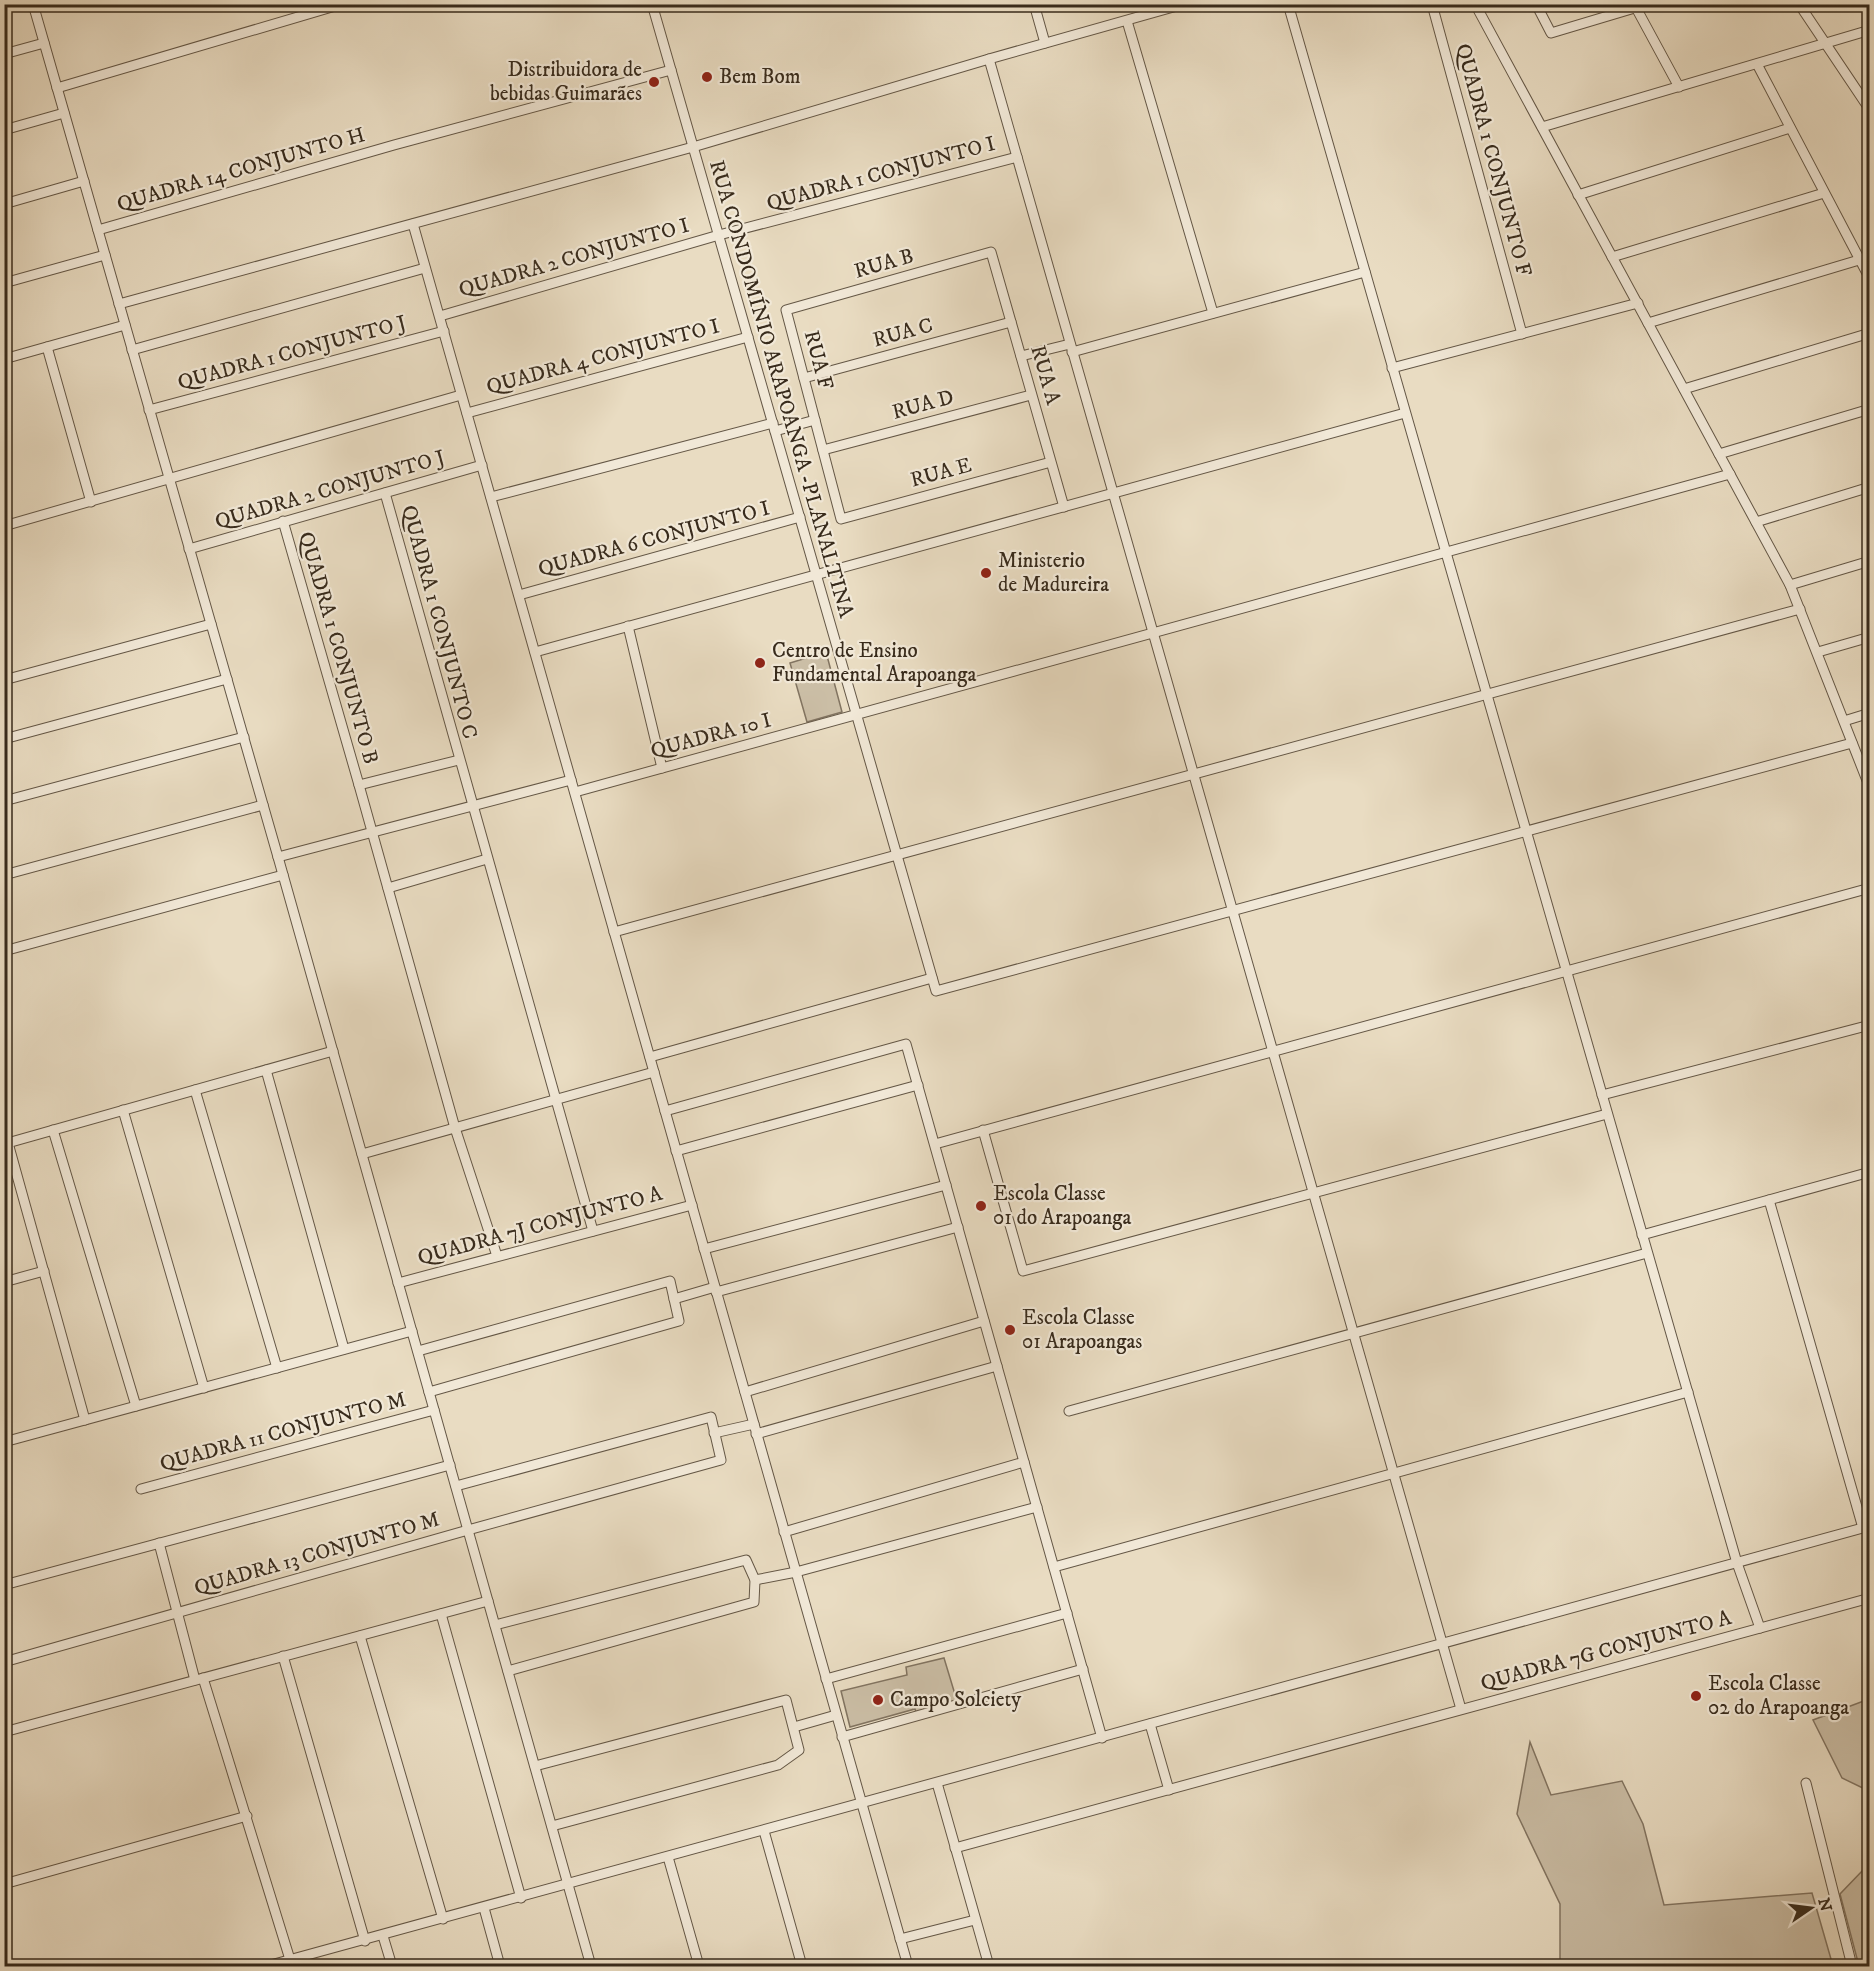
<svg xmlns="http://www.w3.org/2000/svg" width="1874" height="1971" font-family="'IM FELL DW Pica',serif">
  <rect width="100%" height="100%" fill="#e9dcc2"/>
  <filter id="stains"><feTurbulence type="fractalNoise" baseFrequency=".00333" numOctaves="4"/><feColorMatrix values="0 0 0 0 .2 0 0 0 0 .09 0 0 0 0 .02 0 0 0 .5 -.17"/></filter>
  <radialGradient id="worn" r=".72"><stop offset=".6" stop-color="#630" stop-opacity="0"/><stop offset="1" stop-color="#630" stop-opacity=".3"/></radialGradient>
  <!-- green -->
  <g fill="#cbbea6" stroke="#827461" stroke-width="1.5">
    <polygon points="826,652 842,712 807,722 790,663"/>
    <polygon points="944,1658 957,1701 916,1712 915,1709 850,1727 841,1691 907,1675 906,1667"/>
    <polygon points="1869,1699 1870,1699 1869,1791 1842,1778 1813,1720"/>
    <polygon points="1530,1742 1551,1795 1622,1781 1643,1824 1664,1905 1812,1893 1833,1966 1560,1966 1560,1904 1517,1814"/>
    <polygon points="1864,1869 1869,1869 1869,1966 1859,1966 1840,1894"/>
  </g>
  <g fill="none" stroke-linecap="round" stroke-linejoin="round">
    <defs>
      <g id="street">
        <polyline points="33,4 278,857 591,1966"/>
        <polyline points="652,4 936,991 1852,743"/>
        <polyline points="1034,4 1045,43"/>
        <polyline points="1288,4 1737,1563 1760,1628"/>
        <polyline points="1445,4 1433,8 1522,334"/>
        <polyline points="1475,4 1790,585 1870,788"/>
        <polyline points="1536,4 1551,33 1648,4"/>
        <polyline points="1634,4 1679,87"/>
        <polyline points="1799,4 1870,110"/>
        <polyline points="1127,21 1213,313"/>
        <polyline points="4,54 44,43"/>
        <polyline points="989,59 1461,1709"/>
        <polyline points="1757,64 1870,279"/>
        <polyline points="57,88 342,4"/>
        <polyline points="1542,127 1870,30"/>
        <polyline points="4,130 64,113"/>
        <polyline points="1578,195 1790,128"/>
        <polyline points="4,204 84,181"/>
        <polyline points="413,224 908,1966"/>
        <polyline points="98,230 394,145 671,70"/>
        <polyline points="1612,257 1824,193"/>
        <polyline points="4,283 105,255"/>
        <polyline points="119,304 693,147 989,59 1184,4"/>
        <polyline points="440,316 719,235 1017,157"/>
        <polyline points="1648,323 1859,260"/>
        <polyline points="47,347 91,502"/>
        <polyline points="132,350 425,268"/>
        <polyline points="1072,352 1365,272"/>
        <polyline points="1021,356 1070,344"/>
        <polyline points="4,359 125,325"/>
        <polyline points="1392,368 1638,303"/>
        <polyline points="804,378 1011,322"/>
        <polyline points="1684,389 1870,333"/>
        <polyline points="149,410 444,331"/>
        <polyline points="467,413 748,337"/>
        <polyline points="775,431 815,420"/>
        <polyline points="823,450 1031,395"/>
        <polyline points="1719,454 1870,409"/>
        <polyline points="1051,462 841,519 786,310 991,252 1064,507"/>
        <polyline points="385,493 593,1231"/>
        <polyline points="491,497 773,423"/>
        <polyline points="283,521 359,785 455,1128 497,1256"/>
        <polyline points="1756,522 1870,487"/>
        <polyline points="4,526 461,395"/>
        <polyline points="189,549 482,465"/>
        <polyline points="1790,585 1870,561"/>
        <polyline points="519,595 800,517"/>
        <polyline points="628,626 662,768"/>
        <polyline points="535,652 1405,413"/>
        <polyline points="1818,652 1870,637"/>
        <polyline points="4,680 211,624"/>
        <polyline points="1844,721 1870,713"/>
        <polyline points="4,739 227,679"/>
        <polyline points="359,785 459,760"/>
        <polyline points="575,792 1730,474"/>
        <polyline points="4,801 244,737"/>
        <polyline points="278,857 571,780"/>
        <polyline points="4,875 263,805"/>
        <polyline points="388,888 487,859"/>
        <polyline points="614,932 1800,609"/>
        <polyline points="4,951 283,875"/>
        <polyline points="650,1057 932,978"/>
        <polyline points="266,1070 344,1349"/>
        <polyline points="195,1090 277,1368"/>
        <polyline points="1602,1095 1870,1025"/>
        <polyline points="123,1110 204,1388"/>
        <polyline points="665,1111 906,1044 1102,1738"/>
        <polyline points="53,1130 136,1406"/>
        <polyline points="983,1130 1023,1271 1607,1114"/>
        <polyline points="8,1143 85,1420"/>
        <polyline points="4,1144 333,1051"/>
        <polyline points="935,1144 1870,888"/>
        <polyline points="676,1151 918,1085"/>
        <polyline points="362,1154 654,1072"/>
        <polyline points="1769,1200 1863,1528"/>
        <polyline points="1642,1235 1870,1172"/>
        <polyline points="704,1249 946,1185"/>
        <polyline points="4,1282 44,1271"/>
        <polyline points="398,1283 692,1205"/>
        <polyline points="716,1292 958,1227"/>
        <polyline points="674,1299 715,1287"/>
        <polyline points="418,1351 670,1281 679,1321 429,1392"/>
        <polyline points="745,1392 984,1321"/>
        <polyline points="1069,1411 1647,1253"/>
        <polyline points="714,1433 754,1424"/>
        <polyline points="756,1434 997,1366"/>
        <polyline points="4,1442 412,1331"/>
        <polyline points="141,1489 434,1410"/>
        <polyline points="784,1532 1024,1462"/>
        <polyline points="159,1543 195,1680"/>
        <polyline points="1054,1567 1688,1392"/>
        <polyline points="755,1580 796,1572 1037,1507"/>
        <polyline points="4,1585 450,1465"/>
        <polyline points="441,1614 521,1898"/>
        <polyline points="495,1625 746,1560 755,1580 754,1602 508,1671"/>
        <polyline points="360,1636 443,1919"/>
        <polyline points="283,1656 365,1941"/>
        <polyline points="4,1662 468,1530 721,1460 711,1417 456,1486"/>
        <polyline points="203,1678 292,1966"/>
        <polyline points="826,1679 1067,1613"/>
        <polyline points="1150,1724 1169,1790"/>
        <polyline points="794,1727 836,1715"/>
        <polyline points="4,1732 488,1601"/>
        <polyline points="842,1737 1083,1669"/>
        <polyline points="535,1766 786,1700 799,1750 778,1765 552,1826"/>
        <polyline points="937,1783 989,1966"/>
        <polyline points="1806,1783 1852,1966"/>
        <polyline points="764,1831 802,1966"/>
        <polyline points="955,1848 1870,1598"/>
        <polyline points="668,1857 699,1966"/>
        <polyline points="4,1884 247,1816"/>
        <polyline points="484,1908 500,1966"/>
        <polyline points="383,1936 392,1966"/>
        <polyline points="900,1939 975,1920"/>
        <polyline points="267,1966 1870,1526"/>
      </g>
    </defs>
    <!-- street casing -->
    <use href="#street" stroke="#645746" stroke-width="11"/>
    <!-- street -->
    <use href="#street" stroke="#f1e8d7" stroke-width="9"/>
  </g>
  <!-- markers -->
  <g fill="#8f2418" stroke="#f1e8d7" stroke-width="2">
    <circle cx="707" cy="77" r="6"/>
    <circle cx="654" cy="82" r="6"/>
    <circle cx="986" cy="573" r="6"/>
    <circle cx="760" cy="663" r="6"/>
    <circle cx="981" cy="1206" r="6"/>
    <circle cx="1010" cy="1330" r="6"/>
    <circle cx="1696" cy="1696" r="6"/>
    <circle cx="878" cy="1700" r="6"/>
  </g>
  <g text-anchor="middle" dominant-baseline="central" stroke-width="4.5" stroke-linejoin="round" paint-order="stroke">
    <!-- poi labels -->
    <g font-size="21" fill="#382b1c" stroke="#f1e8d7" text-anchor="start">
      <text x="642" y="70" text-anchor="end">Distribuidora de<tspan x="642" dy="24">bebidas Guimarães</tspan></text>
      <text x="719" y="77">Bem Bom</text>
      <text x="998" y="561">Ministerio<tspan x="998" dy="24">de Madureira</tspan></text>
      <text x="772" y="651">Centro de Ensino<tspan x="772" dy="24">Fundamental Arapoanga</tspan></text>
      <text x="993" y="1194">Escola Classe<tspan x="993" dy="24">01 do Arapoanga</tspan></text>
      <text x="1022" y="1318">Escola Classe<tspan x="1022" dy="24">01 Arapoangas</tspan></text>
      <text x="1708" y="1684">Escola Classe<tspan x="1708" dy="24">02 do Arapoanga</tspan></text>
      <text x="890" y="1700">Campo Solciety</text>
    </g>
    <!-- street labels -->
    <g font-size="21" fill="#382b1c" stroke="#f1e8d7">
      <text transform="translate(1493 160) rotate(75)">QUADRA 1 CONJUNTO F</text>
      <text transform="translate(241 170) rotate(-16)">QUADRA 14 CONJUNTO H</text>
      <text transform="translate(881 174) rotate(-15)">QUADRA 1 CONJUNTO I</text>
      <text transform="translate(574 258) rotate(-16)">QUADRA 2 CONJUNTO I</text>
      <text transform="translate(884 264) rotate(-16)">RUA B</text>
      <text transform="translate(903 333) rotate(-15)">RUA C</text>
      <text transform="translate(292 353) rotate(-15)">QUADRA 1 CONJUNTO J</text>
      <text transform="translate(603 357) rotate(-15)">QUADRA 4 CONJUNTO I</text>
      <text transform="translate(818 360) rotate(75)">RUA F</text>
      <text transform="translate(1045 375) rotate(74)">RUA A</text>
      <text transform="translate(781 389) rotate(74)">RUA CONDOMÍNIO ARAPOANGA -PLANALTINA</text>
      <text transform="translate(923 405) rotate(-15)">RUA D</text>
      <text transform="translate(941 473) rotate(-15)">RUA E</text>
      <text transform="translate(330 490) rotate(-16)">QUADRA 2 CONJUNTO J</text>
      <text transform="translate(654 539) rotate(-15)">QUADRA 6 CONJUNTO I</text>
      <text transform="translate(439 622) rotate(75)">QUADRA 1 CONJUNTO C</text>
      <text transform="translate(338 648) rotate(74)">QUADRA 1 CONJUNTO B</text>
      <text transform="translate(711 736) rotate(-15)">QUADRA 10 I</text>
      <text transform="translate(540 1226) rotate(-15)">QUADRA 7J CONJUNTO A</text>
      <text transform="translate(283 1432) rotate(-15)">QUADRA 11 CONJUNTO M</text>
      <text transform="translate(317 1554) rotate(-16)">QUADRA 13 CONJUNTO M</text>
      <text transform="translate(1606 1651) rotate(-15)">QUADRA 7G CONJUNTO A</text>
    </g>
  </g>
  <!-- margin -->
  <rect width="1874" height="1971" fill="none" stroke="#e9dcc2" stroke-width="24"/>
  <rect x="6" y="6" width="1862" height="1959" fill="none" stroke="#382b1c" stroke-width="3"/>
  <rect x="12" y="12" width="1850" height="1947" fill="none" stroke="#382b1c" stroke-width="1.5"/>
  <!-- north arrow -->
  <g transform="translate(1811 1908) rotate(76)" stroke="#f1e8d7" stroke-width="4.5" paint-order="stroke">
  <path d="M0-4.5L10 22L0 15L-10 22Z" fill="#382b1c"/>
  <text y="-9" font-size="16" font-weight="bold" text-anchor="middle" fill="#382b1c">N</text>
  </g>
  <rect width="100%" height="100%" filter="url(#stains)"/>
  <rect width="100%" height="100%" fill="url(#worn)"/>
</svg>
